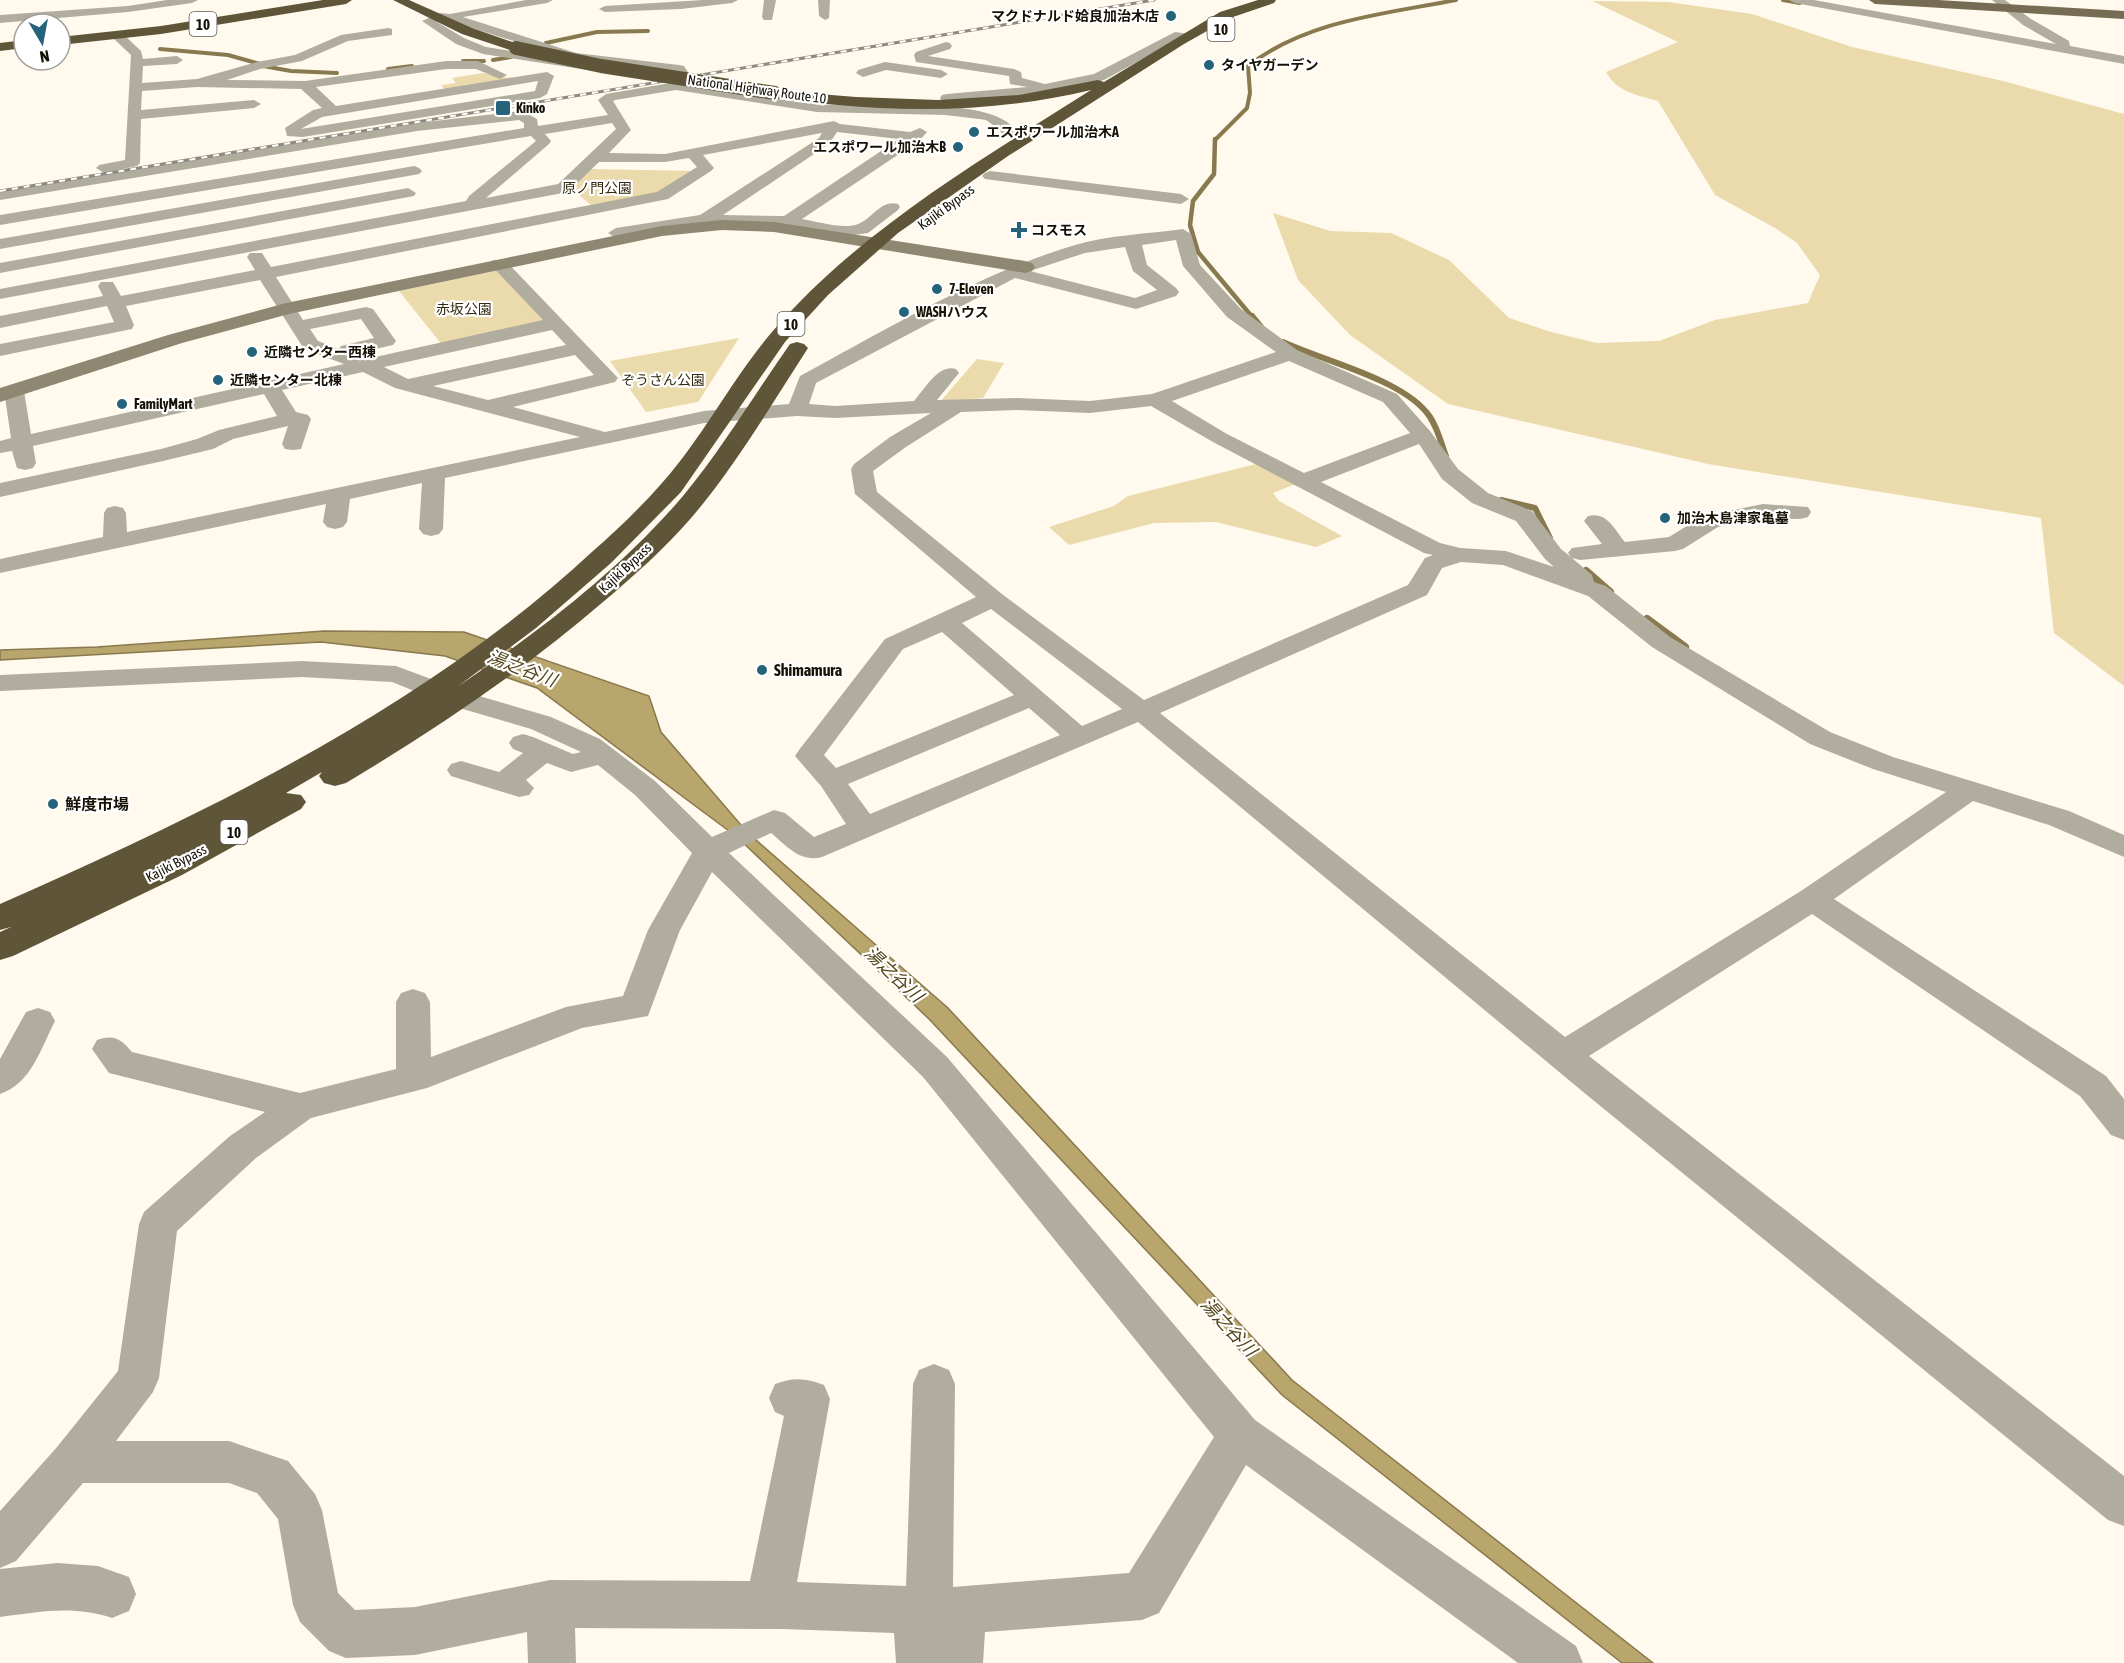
<svg xmlns="http://www.w3.org/2000/svg" width="2124" height="1663" font-family="'Asap Condensed','Noto Sans JP',sans-serif">
  <rect width="100%" height="100%" fill="#fffaed"/>
  <!-- green -->
  <g fill="#eadaac">
    <path d="M1592 1 1668 2 1752 14 1852 47 2003 81 2124 114V686L2054 633 2041 518 1708 464 1448 404 1350 335 1298 280 1273 213 1330 231 1391 233 1449 260 1509 318 1551 332 1597 343 1659 341 1715 320 1808 303 1820 275 1797 243 1775 228 1715 195 1658 101C1637 95 1617 92 1606 72L1678 42Z"/>
    <polygon points="483,73 500,77 522,78 446,91 441,85 456,83 452,78"/>
    <polygon points="587,169 696,171 659,195 591,205 569,187"/>
    <polygon points="499,270 545,320 443,346 399,291"/>
    <polygon points="739,338 698,402 646,412 610,361"/>
    <polygon points="977,359 1004,363 983,398 940,402"/>
    <polygon points="1260,463 1298,483 1273,493 1279,501 1342,536 1316,547 1216,522 1154,523 1069,545 1049,527 1114,506 1128,496"/>
  </g>
  <!-- water -->
  <polygon fill="#b9a66d" stroke="#88794e" stroke-width="1.5" points="324,631 464,632 649,696 661,732 747,832 948,1008 1292,1380 1653,1663 1622,1663 1282,1395 929,1019 737,837 537,688 445,656 321,642 0,660 0,650 97,647"/>
  <g fill="none" stroke-linecap="round" stroke-linejoin="round">
    <!-- stream-far3 -->
    <g stroke="#88794e" stroke-width="4">
      <polyline points="1783,0 1800,3"/>
      <polyline points="546,43 597,32 648,31"/>
      <polyline points="160,49 228,55 260,64"/>
      <polyline points="493,60 511,57"/>
      <polyline points="463,61 484,61"/>
      <polyline points="263,66 291,71 337,73"/>
      <polyline points="388,69 412,66"/>
      <path d="M1215 140 1247 108 1250 93 1248 66C1307 20 1385 14 1456 0"/>
    </g>
    <!-- stream-far2 -->
    <polyline stroke="#88794e" stroke-width="4.5" points="1215,139 1214,174 1193,201 1190,225 1198,252 1253,318"/>
    <!-- stream-far1 -->
    <g stroke="#88794e" stroke-width="6">
      <polyline points="1252,316 1261,327"/>
      <path d="M1283 342C1323 361 1406 380 1430 417 1438 429 1441 443 1446 456"/>
      <polyline points="1501,500 1535,508 1550,538"/>
    </g>
    <!-- stream -->
    <g stroke="#88794e" stroke-width="8">
      <polyline points="1586,571 1610,592"/>
      <polyline points="1647,619 1685,647"/>
    </g>
    <!-- street -->
    <g fill="#b1ad9e" fill-rule="evenodd">
      <polygon points="167,0 198,0 192,3 128,12 0,23 0,15 128,6"/>
      <path d="M526 0H553L547 3 463 17 576 53 679 65 684 66 688 72 686 75 659 81 483 54 456 44 422 21 440 13 450 14ZM441 21 456 23 574 60 667 71 659 73 638 71 486 47 464 38 437 22Z"/>
      <polygon points="703,0 738,0 732,3 681,9 605,12 599,9 605,6"/>
      <polygon points="764,0 776,0 772,20 764,20 762,17"/>
      <polygon points="818,0 830,0 829,18 825,20 819,16"/>
      <polygon points="1789,0 1814,0 2056,44 2023,25 1992,0 2005,0 2031,19 2069,41 2070,46 2124,56 2124,64 1795,3"/>
      <path d="M388 28 392 29V35L348 41 302 61 260 69 227 80 305 81 446 61H478L507 75 500 79 476 69H446L316 87 336 106 547 72 554 76 547 94 540 98 303 137 287 136 285 128 313 110 322 108 301 89 197 87 142 91 141 110 254 100 261 104 254 108 141 119 140 163 137 166 104 173 96 168 99 165 125 160 131 55 113 38V32H121L141 51 143 59 177 56 183 60 177 64 143 66 142 83 197 79 257 62 295 55 341 35ZM538 81 535 91 301 129 322 117Z"/>
      <polygon points="1175,32 1189,34 1191,37 1185,41 1177,40 1104,80 1094,83 1016,97 942,101 940,98 942,95 947,94 1027,87 1010,84 1009,76 916,62 914,55 916,52 946,42 950,43 952,46 950,49 928,56 1014,69 1021,72 1022,78 1045,84 1094,74"/>
      <polygon points="885,62 941,70 948,74 941,78 886,70 863,77 856,73 858,70"/>
      <path d="M676 82C722 89 769 99 816 104 861 108 987 94 1015 129L1012 135H1002L1000 130 986 120 979 119 945 115 817 112 676 90 615 100 613 101 631 130 609 153 665 154 834 121 840 124 910 132 920 128 927 132 920 140 802 219C815 221 845 230 858 224 872 219 881 199 898 204L900 207 898 210 868 233 847 236 787 226 705 224 616 238 608 233 616 228 700 215 819 138 822 133 703 155 714 168 711 171 668 199 276 277 303 320 366 307 373 309 396 341 393 345 353 354 366 359 543 320 490 264 493 260H505L618 378 615 382 513 407 605 432 704 411 789 404 800 376C889 328 978 274 1075 245 1108 235 1148 234 1183 229L1191 234 1200 265 1241 309 1297 350 1397 394 1430 431 1458 469 1488 493 1532 511 1561 549 1571 557 1568 553 1572 548 1602 544 1584 521 1588 516C1607 511 1614 529 1625 542L1669 537 1703 516 1763 504 1808 507 1811 512 1808 517 1800 519 1763 518 1718 527 1683 549 1675 551 1580 560 1572 558 1592 575 1594 582 1606 586 1670 637 1830 732 1893 757 2069 811 2124 835V857L2049 825 1973 801 1834 899 2106 1076 2124 1099V1140L2111 1135 2080 1096 1812 914 1589 1056 2124 1476V1526L2108 1520 1582 1091 1138 722 822 857C800 863 787 846 771 833L729 853 947 1057 1255 1420 1576 1646 1583 1663H1518L1246 1465 1159 1613 1142 1620 985 1632 983 1663H896L894 1633 782 1629 575 1628 576 1663H528L527 1632 415 1655 346 1658 329 1651 300 1622 293 1605 278 1519 257 1493 229 1483H83L16 1561 0 1568V1511L57 1447 118 1371 139 1224 144 1212 230 1136 265 1112 109 1073 92 1049 97 1040C114 1034 121 1039 132 1052L300 1093 396 1069V1002L401 993 413 989 425 993 430 1002 431 1057 566 1007 623 996 648 930 692 853 635 795 598 765 571 772 547 763 526 780 534 788 529 795 519 797 451 776 447 770 451 764 461 761 499 772 523 753 513 749 509 743 513 737 523 734 533 737 573 754 581 752 531 729 449 705 392 682 302 677 0 691V675L302 661 396 666 469 693 551 717 600 739 655 781 712 837 774 810 785 813 814 837 846 824 821 786 795 756 799 750 885 639 976 597 855 494 851 469 854 464 890 437 931 413 835 418 797 416 704 423 445 478 443 529 439 534 431 536 423 534 419 529 422 483 350 499 347 522 343 527 335 529 327 527 323 522 326 504 0 573V559L103 537 104 513 107 508 115 506 123 508 126 513 127 532 580 437 395 388 363 372 282 390 296 412 308 415 311 419 301 449 293 450 285 449 282 444 288 426 233 439 213 449 163 461 0 497V483L161 449 197 439 219 430 277 416 264 394 33 446 36 463 33 468 25 470 17 468 12 451 0 453V441L11 438 4 391 7 387H21L24 391 31 434 344 364 304 349 260 280 126 306 134 325 132 329 0 356V344L114 322 107 306 0 328V316L103 296 98 286 101 282H113L121 296 255 270 247 257 250 253H262L271 267 657 192 697 167 689 158 665 162H599L569 191 563 193 0 299V289L466 201 469 196 536 141 531 136 0 225V215L524 128V123L519 120 417 131 0 200V190L417 123 522 111 537 119 538 126 608 115 598 100 606 94ZM612 123 616 129 558 184 486 198 549 144 551 141 545 134ZM837 132 899 139 784 216 723 215 829 144ZM1176 240 1183 266 1227 317 1276 352 1152 394 1090 401 1017 398 937 400 959 373 956 369C938 364 925 389 914 401L835 406 809 404 816 383 1015 278 1136 309 1176 296 1179 292 1176 288 1147 265 1142 245ZM1125 247 1133 271 1157 290 1135 298 1030 271 1085 253ZM361 319 374 338 341 346 339 349 318 341 310 329ZM552 330 566 345 408 379 384 367ZM575 355 594 375 488 400 433 386ZM1289 361 1383 402 1410 433 1304 473 1227 434 1172 401ZM1151 406 1213 442 1424 553 1433 555 1425 558 1408 585 1144 700 1002 594 877 492 873 471 906 447 961 412 1017 410 1090 413ZM1419 444 1442 479 1472 503 1516 521 1545 559 1554 567 1506 551 1460 548 1440 543 1321 482ZM1461 562 1503 565 1588 596 1652 647 1810 744 1873 769 1946 792 1801 891 1565 1037 1160 713 1427 595 1442 568ZM991 609 1122 709 1082 726 962 623ZM942 632 1014 695 836 768 824 755 903 649ZM1029 708 1060 735 870 814 848 784ZM712 872 923 1077 1214 1437 1129 1573 953 1587 955 1384 949 1370 934 1364 919 1370 913 1384 906 1586 797 1582 830 1399 824 1385C806 1378 793 1377 775 1384L769 1398 775 1412 784 1416 750 1581 550 1580 415 1607 355 1610 338 1593 322 1510 315 1494 288 1461 229 1441H116L153 1392 159 1378 177 1231 256 1158 311 1118 427 1088 582 1028 648 1016 680 930Z"/>
      <polygon points="414,166 419,168 422,171 419,174 0,249 0,239"/>
      <polygon points="990,171 1181,194 1189,199 1181,204 985,179 982,176 985,173"/>
      <polygon points="408,188 416,193 414,196 0,273 0,263"/>
      <path d="M38 1008 50 1012 55 1021C41 1048 31 1084 0 1094V1059L26 1012Z"/>
      <path d="M57 1563 98 1566 129 1577 136 1594 129 1611 112 1618C74 1605 39 1612 0 1617V1569Z"/>
    </g>
    <!-- secondary -->
    <polygon fill="#8e8772" fill-rule="evenodd" points="722,220 774,222 1025,261 1032,263 1035,267 1032,271 1025,273 774,232 722,230 662,236 289,314 182,343 0,402 0,388 168,335 286,303 662,226"/>
    <!-- primary -->
    <polygon fill="#756c53" fill-rule="evenodd" points="1869,0 1938,0 2124,11 2124,19 1875,4"/>
    <!-- highway -->
    <g fill="#5f5538" fill-rule="evenodd">
      <polygon points="323,0 352,0 346,4 161,34 60,45 60,37 161,26"/>
      <polygon points="393,0 409,0 472,28 521,45 523,48 516,52 462,34"/>
      <path d="M1258 0H1276L1274 3 1230 18 1184 44 1008 156 898 233 828 295 785 342 681 492 611 563 536 628 457 687C536 634 621 569 683 496 722 449 754 395 790 344L797 342 804 344 808 348C771 405 736 465 692 517 665 548 634 576 603 602 523 671 436 729 346 783L335 786 324 783 319 776 322 772 286 793 301 795 306 802 301 809 182 875 13 956 0 960V932L11 927 0 930V904C210 811 423 709 593 551 617 530 641 507 662 483 703 437 732 379 772 332 860 230 979 161 1091 90 1008 110 923 113 838 105 815 103 792 102 770 96L768 93 770 90 856 97 938 100 1019 95 1098 80 1104 82 1220 12Z"/>
      <polygon points="24,40 24,48 0,51 0,43"/>
    </g>
    <defs>
      <polyline id="rail" points="0,191 1154,0"/>
    </defs>
    <!-- rail casing -->
    <use href="#rail" stroke="#8e8a7d" stroke-width="3"/>
    <!-- rail -->
    <use href="#rail" stroke="#fff" stroke-width="2" stroke-dasharray="6" stroke-linecap="butt"/>
    <!-- highway-bridge -->
    <polyline stroke="#5f5538" stroke-width="14" points="516,48 601,66 775,93"/>
  </g>
  <!-- markers -->
  <g fill="#246379" stroke="#fff" stroke-width="2">
    <circle cx="1171" cy="16" r="6"/>
    <circle cx="1209" cy="65" r="6"/>
    <rect x="495" y="100" width="16" height="16" rx="3"/>
    <circle cx="974" cy="132" r="6"/>
    <circle cx="958" cy="147" r="6"/>
    <path d="M1016 221h6v6h6v6h-6v6h-6v-6h-6v-6h6z"/>
    <circle cx="937" cy="289" r="6"/>
    <circle cx="904" cy="312" r="6"/>
    <circle cx="252" cy="352" r="6"/>
    <circle cx="218" cy="380" r="6"/>
    <circle cx="122" cy="404" r="6"/>
    <circle cx="1665" cy="518" r="6"/>
    <circle cx="762" cy="670" r="6"/>
    <circle cx="53" cy="804" r="6"/>
  </g>
  <g text-anchor="middle" dominant-baseline="central" stroke-width="4.5" stroke-linejoin="round" paint-order="stroke">
    <!-- far-poi labels -->
    <g font-size="14" font-weight="bold" fill="#151105" stroke="#fff" text-anchor="start">
      <text x="1159" y="16" text-anchor="end">マクドナルド姶良加治木店</text>
      <text x="1221" y="65">タイヤガーデン</text>
      <text x="516" y="108">Kinko</text>
      <text x="986" y="132">エスポワール加治木A</text>
      <text x="946" y="147" text-anchor="end">エスポワール加治木B</text>
      <text x="1031" y="230">コスモス</text>
      <text x="949" y="289">7-Eleven</text>
      <text x="916" y="312">WASHハウス</text>
      <text x="264" y="352">近隣センター西棟</text>
      <text x="230" y="380">近隣センター北棟</text>
      <text x="134" y="404">FamilyMart</text>
      <text x="1677" y="518">加治木島津家亀墓</text>
    </g>
    <!-- far-street labels -->
    <g font-size="14" fill="#151105" stroke="#fff">
      <text transform="translate(757 89) rotate(8)">National Highway Route 10</text>
      <text transform="translate(946 207) rotate(-36)">Kajiki Bypass</text>
      <text transform="translate(625 568) rotate(-43)">Kajiki Bypass</text>
      <text transform="translate(176 863) rotate(-27)">Kajiki Bypass</text>
    </g>
    <!-- far-park labels -->
    <g font-size="14" fill="#32290e" stroke="#fff">
      <text x="597" y="188">原ノ門公園</text>
      <text x="464" y="309">赤坂公園</text>
      <text x="663" y="380">ぞうさん公園</text>
    </g>
    <!-- shield labels -->
    <g fill="#fff" stroke="#5b5850" stroke-width="1.5">
      <rect x="189.5" y="12" width="27" height="24" rx="4.5"/>
      <rect x="1207.5" y="17" width="27" height="24" rx="4.5"/>
      <rect x="777.5" y="312" width="27" height="24" rx="4.5"/>
      <rect x="220.5" y="820" width="27" height="24" rx="4.5"/>
    </g>
    <g font-size="15" font-weight="bold" fill="#151105">
      <text x="203" y="24">10</text>
      <text x="1221" y="29">10</text>
      <text x="791" y="324">10</text>
      <text x="234" y="832">10</text>
    </g>
    <!-- poi labels -->
    <g font-size="16" font-weight="bold" fill="#151105" stroke="#fff" text-anchor="start">
      <text x="774" y="670">Shimamura</text>
      <text x="65" y="804">鮮度市場</text>
    </g>
    <!-- water labels -->
    <g font-size="18" font-style="italic" fill="#544619" stroke="#fff">
      <text transform="translate(522 668) rotate(21)">湯之谷川</text>
      <text transform="translate(894 974) rotate(43)">湯之谷川</text>
      <text transform="translate(1229 1327) rotate(47)">湯之谷川</text>
    </g>
  </g>
  <!-- north arrow -->
  <g transform="translate(42 42) rotate(170)"><circle r="28" fill="#ffffff" stroke="#a1a09b" stroke-width="1.5"/>
  <path d="M0-4.5L10 22L0 15L-10 22Z" fill="#246379"/>
  <text y="-9" font-size="16" font-weight="bold" text-anchor="middle" fill="#151105">N</text>
  </g>
</svg>
